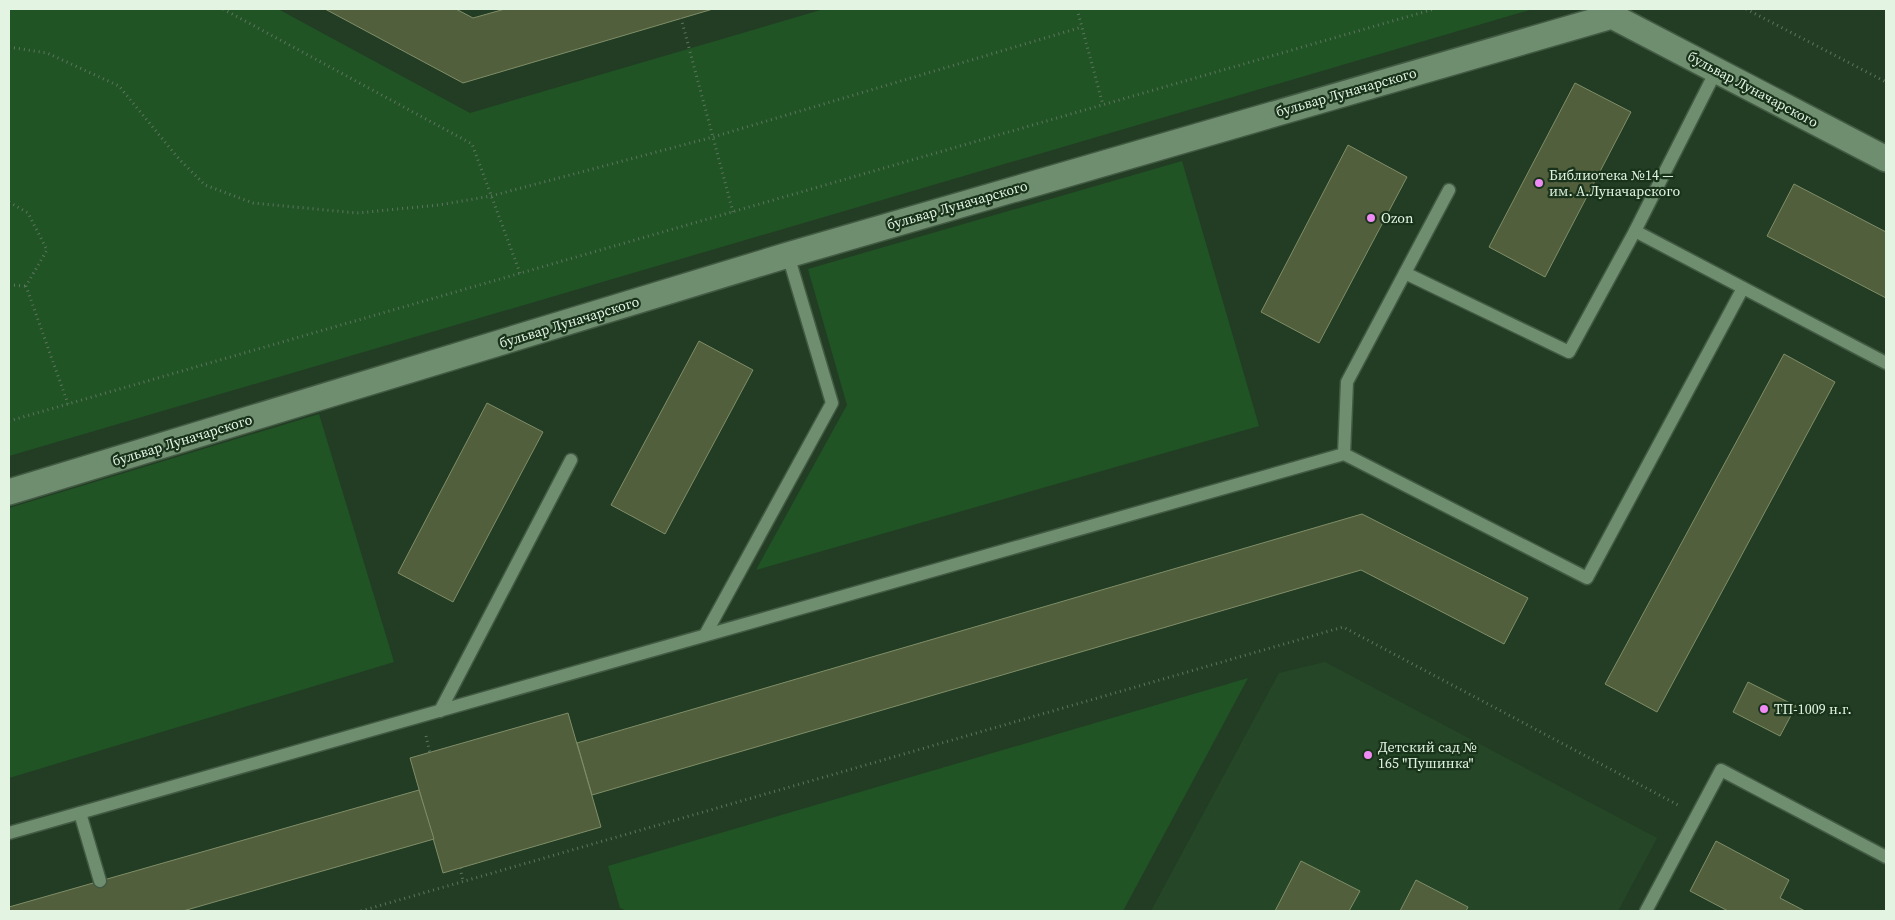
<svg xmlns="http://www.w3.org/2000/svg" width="1895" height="920" font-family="'Source Serif 4',serif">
  <rect width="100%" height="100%" fill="#223d23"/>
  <!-- built -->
  <polygon fill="#254727" points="1325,662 1657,838 1618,911 1151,911 1279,673"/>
  <!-- green -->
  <g fill="#205425">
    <polygon points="9,9 278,9 470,113 824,9 1533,9 9,456"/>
    <polygon points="1182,161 1259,426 756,570 847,405 808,269"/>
    <polygon points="319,414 394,662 9,778 9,508"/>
    <polygon points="1248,678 1123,911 627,911 620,908 608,866"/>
  </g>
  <!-- building -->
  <g fill="#525f3c" stroke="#7f8e68">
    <polygon points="325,9 456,9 473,18 505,9 713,9 463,83"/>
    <polygon points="1575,83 1631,112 1545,277 1489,247"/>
    <polygon points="1348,145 1407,177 1319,343 1261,312"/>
    <polygon points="1794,184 1886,232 1886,298 1767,236"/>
    <polygon points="699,341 753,370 665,534 611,505"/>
    <polygon points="1784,354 1835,382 1657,712 1605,684"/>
    <polygon points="487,403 543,432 453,602 398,573"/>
    <polygon points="1362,514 1528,598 1504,644 1361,570 592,795 577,743"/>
    <polygon points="1748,682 1796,706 1780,736 1733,712"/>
    <polygon points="568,713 601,827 443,873 410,758"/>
    <polygon points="419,790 434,839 183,911 9,911 9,907"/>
    <polygon points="1716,841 1789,880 1780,898 1805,911 1728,911 1690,891"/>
    <polygon points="1301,861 1360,891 1349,911 1275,911"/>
    <polygon points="1416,880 1468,907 1466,911 1400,911"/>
  </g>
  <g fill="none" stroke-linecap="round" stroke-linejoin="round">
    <defs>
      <g id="lane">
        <polyline points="1635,231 1886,363"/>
        <polyline points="1405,273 1569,352 1635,231 1717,69"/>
        <polyline points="1344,454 1347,382 1449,190"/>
        <polyline points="705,635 832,403 788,255"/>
        <polyline points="440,711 571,460"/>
        <polyline points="80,813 100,881"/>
        <polyline points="9,833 1344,454 1587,578 1743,288"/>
        <polyline points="1646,911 1721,770 1886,857"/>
      </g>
      <polyline id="street" points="9,492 788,255 1612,16 1886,159"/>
    </defs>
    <!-- lane casing -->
    <use href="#lane" stroke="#425a43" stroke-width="15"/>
    <!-- street casing -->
    <use href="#street" stroke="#425a43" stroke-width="28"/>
    <!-- path -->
    <g stroke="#5d755e" stroke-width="3" stroke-dasharray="1 4" stroke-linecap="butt">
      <polyline points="223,9 472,144 520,273"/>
      <polyline points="1077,9 1103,105"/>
      <polyline points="1746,9 1886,82"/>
      <polyline points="681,18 733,212"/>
      <polyline points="9,47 47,53 119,86 179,159 205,185 253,203 357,213 439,205 491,196 713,137 1082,27"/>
      <polyline points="9,202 28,213 47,250 26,286 68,404"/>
      <polyline points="9,285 26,286"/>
      <polyline points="9,421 1434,9"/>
      <polyline points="426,736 430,753"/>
      <polyline points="460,868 463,881"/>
      <polyline points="361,911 1343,627 1678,805"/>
    </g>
    <!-- lane -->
    <use href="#lane" stroke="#6f8d6f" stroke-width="12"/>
    <!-- street -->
    <use href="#street" stroke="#6f8d6f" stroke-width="25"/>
  </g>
  <!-- markers -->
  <g fill="#f08bf6" stroke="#18331a" stroke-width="2">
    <circle cx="1539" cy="183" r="5"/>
    <circle cx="1371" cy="218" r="5"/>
    <circle cx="1764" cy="709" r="5"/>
    <circle cx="1368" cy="755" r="5"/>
  </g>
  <g text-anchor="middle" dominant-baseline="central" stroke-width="4.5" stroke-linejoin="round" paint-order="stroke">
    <!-- street labels -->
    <g font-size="14" fill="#e3f4e3" stroke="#18331a">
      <text transform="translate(1753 89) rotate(28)">бульвар Луначарского</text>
      <text transform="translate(1346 92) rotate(-16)">бульвар Луначарского</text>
      <text transform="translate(957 205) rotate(-16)">бульвар Луначарского</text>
      <text transform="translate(569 322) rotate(-17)">бульвар Луначарского</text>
      <text transform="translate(182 440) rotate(-17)">бульвар Луначарского</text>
    </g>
    <!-- poi labels -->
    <g font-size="14" fill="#e3f4e3" stroke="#18331a" text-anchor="start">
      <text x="1549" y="175">Библиотека №14 —<tspan x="1549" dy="16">им. А.Луначарского</tspan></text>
      <text x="1381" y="218">Ozon</text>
      <text x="1774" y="709">ТП-1009 н.г.</text>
      <text x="1378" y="747">Детский сад №<tspan x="1378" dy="16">165 "Пушинка"</tspan></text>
    </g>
  </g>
  <!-- border -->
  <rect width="1895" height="920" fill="none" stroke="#e3f4e3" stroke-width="20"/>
</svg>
